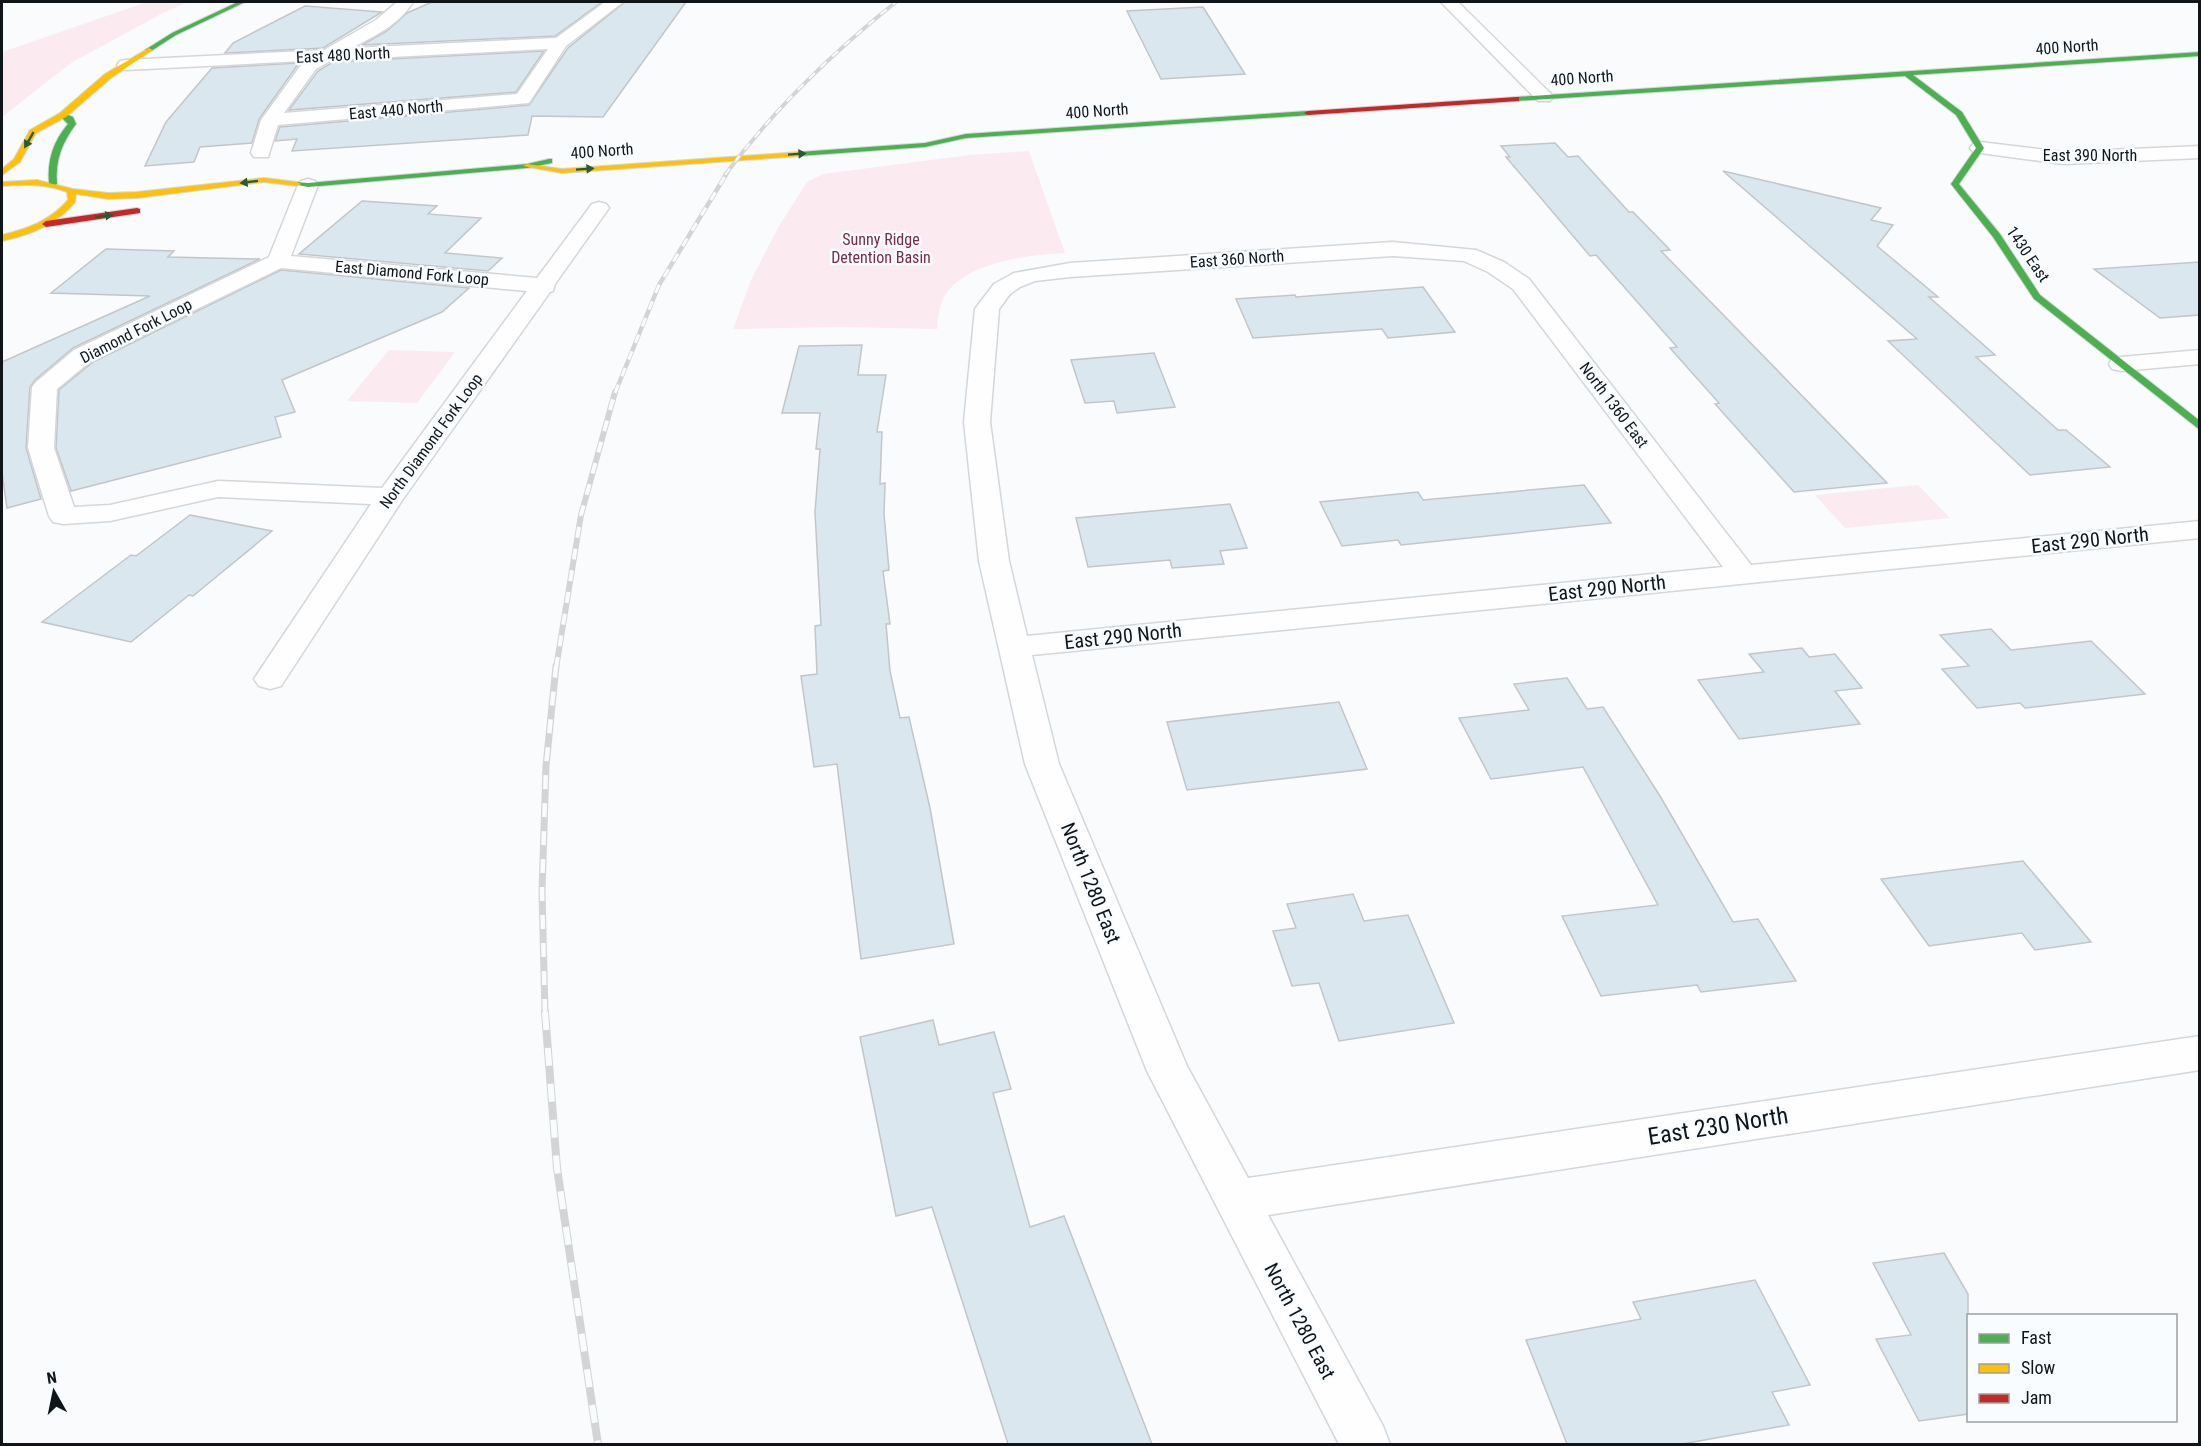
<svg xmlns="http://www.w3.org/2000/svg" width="2201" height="1446" font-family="'Roboto Condensed',sans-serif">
  <rect width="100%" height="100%" fill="#f9fbfd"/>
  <!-- green -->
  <g fill="#fbebf1">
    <polygon points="147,2 188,2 163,13 71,63 2,117 2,52"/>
    <path d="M1029 151 1065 253C1029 255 964 262 944 297 939 307 938 318 937 329L841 327 733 329 751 280 779 226 807 182 823 174 969 155Z"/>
    <polygon points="389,350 455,352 417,403 347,401"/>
    <polygon points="1918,485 1950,518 1845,528 1815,495"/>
  </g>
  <!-- building -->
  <g fill="#dbe7ee" stroke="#c2c6c9" stroke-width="1.5">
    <polygon points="432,2 602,2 555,36 362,45 387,31 407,13"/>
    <polygon points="625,2 686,2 603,117 532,116 528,135 292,151 297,139 275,141 280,127 529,105 568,48"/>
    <polygon points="305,6 382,12 323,48 225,53 233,43"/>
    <polygon points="1203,7 1245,74 1161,79 1127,11"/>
    <polygon points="544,51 516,92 289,110 318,71 333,62"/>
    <polygon points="299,63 259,119 252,143 200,147 194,162 145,166 166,122 212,68"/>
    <polygon points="1555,143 1568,157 1578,156 1629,212 1633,212 1670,250 1661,251 1887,483 1794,492 1715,404 1719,403 1670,348 1677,347 1596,255 1590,256 1506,157 1510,157 1501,146"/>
    <polygon points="1723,171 1881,208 1871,220 1893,225 1877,246 1938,297 1929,297 1995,355 1976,357 2058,430 2066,430 2110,467 2030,475 1888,341 1917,339"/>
    <polygon points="362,201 437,206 428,214 481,218 445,253 502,258 488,271 299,254"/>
    <polygon points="106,249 174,251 168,257 260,259 73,348 35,380 30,387 26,448 41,499 7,508 2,473 2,362 150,296 51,293"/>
    <polygon points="2199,262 2199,315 2160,318 2094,269"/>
    <polygon points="281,270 469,288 442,312 282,380 295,412 275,417 281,437 71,491 56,448 59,390 93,362"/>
    <polygon points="1423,287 1455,332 1388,338 1382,329 1253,338 1236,299 1295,295 1296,297"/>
    <polygon points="862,345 858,375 886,375 877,432 882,432 880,484 885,483 884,514 889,570 883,571 890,624 886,624 890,671 900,718 909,717 930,808 954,944 861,959 837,764 814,767 801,676 817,674 815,626 821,625 815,512 820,449 816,449 820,413 782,413 799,346"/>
    <polygon points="1154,353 1175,407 1117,413 1114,401 1085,403 1071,360"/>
    <polygon points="1584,485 1611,523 1401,545 1398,540 1342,546 1320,502 1418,492 1423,500"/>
    <polygon points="1230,504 1247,548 1220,551 1224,564 1172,568 1170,560 1088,567 1076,518"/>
    <polygon points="190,515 272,531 193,596 189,595 131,642 42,622 131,555 136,556"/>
    <polygon points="1991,629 2011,650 2091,641 2145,694 2025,708 2020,703 1977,708 1942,669 1969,666 1940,635"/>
    <polygon points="1802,648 1809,657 1835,654 1862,688 1835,691 1860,724 1739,739 1698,680 1764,672 1749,654"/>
    <polygon points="1567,678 1587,709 1603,707 1660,796 1733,922 1758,919 1796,981 1701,992 1697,985 1601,996 1562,916 1658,905 1583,767 1491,779 1459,718 1529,710 1514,684"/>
    <polygon points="1339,702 1367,769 1187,790 1167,722"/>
    <polygon points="2023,861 2091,942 2035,950 2022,933 1929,946 1881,879"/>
    <polygon points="1353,894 1364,921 1408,915 1454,1023 1339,1041 1319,983 1292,986 1273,931 1296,928 1287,904"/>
    <polygon points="933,1020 939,1045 994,1032 1011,1089 993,1093 1030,1227 1064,1216 1152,1444 1008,1444 932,1207 896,1216 860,1037"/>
    <polygon points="1944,1253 1968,1294 1968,1414 1919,1421 1876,1339 1911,1335 1873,1263"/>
    <polygon points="1755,1280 1810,1385 1772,1392 1789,1425 1682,1444 1567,1444 1526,1340 1641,1319 1633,1302"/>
  </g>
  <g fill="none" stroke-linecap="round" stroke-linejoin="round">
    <defs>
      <g id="street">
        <path d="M397 2H413C399 25 374 36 352 48L556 38 605 2H623L566 46 529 103 278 125 268 157H254L251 153 261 120 304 61 126 70 120 69 117 65 120 61 126 60 324 50 376 20ZM548 49 517 94 284 113 316 69 332 60Z"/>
        <polygon points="1441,2 1458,2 1550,93 1553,97 1550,101 1538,101"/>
        <polygon points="1980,142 2063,152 2200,146 2200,158 2063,164 1973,152 1970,148 1973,144"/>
        <path d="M308 179 315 181 318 185 291 256 537 278 592 204 599 202 606 204 609 208 555 284 553 291 550 292 403 499 281 686 270 689 259 686 254 679 371 504 218 497 110 521 63 524 53 522 49 516 28 448 32 387 36 382 74 350 269 257 298 185 301 181ZM281 268 527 291 382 488 218 481 110 505 74 507 54 448 57 389 92 360Z"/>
        <path d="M1393 242 1476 250 1504 262 1529 279 1751 565 2200 521V538L1032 655 1059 764 1187 1066 1248 1178 2200 1036V1070L1268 1215 1383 1426 1390 1444H1339L1147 1071 1025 764 979 561 964 422 975 309 994 284 1014 273 1070 263ZM1393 256 1464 261 1488 272 1513 289 1723 567 1027 636 1009 561 990 422 999 309 1010 294 1020 287 1035 281 1070 277Z"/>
        <polygon points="2200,350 2200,364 2121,371 2112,369 2109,364 2112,359 2121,357"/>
      </g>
      <g id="fast">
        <polygon points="238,2 245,2 176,35 151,51 145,50 172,33"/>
        <polygon points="2200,52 2200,56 1913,75 1962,112 1984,148 1959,184 2000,234 2040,295 2200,421 2200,430 2034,299 1993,237 1951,184 1976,148 1956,115 1905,76 1516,101 1512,99 1516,97"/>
        <polygon points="1308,111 1312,113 1311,115 966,138 925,147 799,156 795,154 799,152 925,143 966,134"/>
        <path d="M63 113 73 117 76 124C62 143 55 160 57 184L53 186 49 184C47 160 53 142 68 124L59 115Z"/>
        <polygon points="549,159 552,159 552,163 527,168 308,187 293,184 297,182 308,183 527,164"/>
      </g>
      <g id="slow">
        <polygon points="149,48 153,50 151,51 111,78 66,117 36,133 20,162 2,175 2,169 14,159 30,130 60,113 105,74"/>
        <polygon points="799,152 802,152 802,156 562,173 523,166 527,164 562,169"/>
        <path d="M264 178 297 182 301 184 297 186 264 182 137 198 108 199 76 194 75 202C56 225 30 235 2 241V235C27 229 50 221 68 200L67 192C46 184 25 184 2 186V182L37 180 73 189 108 193 137 192Z"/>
      </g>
      <g id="jam">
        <polygon points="1516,97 1519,97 1519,101 1308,115 1304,113 1308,111"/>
        <polygon points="137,208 140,209 140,213 46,227 42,224 46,221"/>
      </g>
    </defs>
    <!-- street casing -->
    <use href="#street" stroke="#d3d7da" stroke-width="3"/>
    <!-- fast casing -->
    <use href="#fast" stroke="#d3d7da" stroke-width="2"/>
    <!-- slow casing -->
    <use href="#slow" stroke="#d3d7da" stroke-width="2"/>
    <!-- jam casing -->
    <use href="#jam" stroke="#d3d7da" stroke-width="2"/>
    <!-- street -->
    <use href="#street" fill="#fefeff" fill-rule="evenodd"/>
    <!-- fast -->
    <use href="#fast" fill="#4caf50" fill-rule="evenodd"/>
    <!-- slow -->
    <use href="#slow" fill="#ffc107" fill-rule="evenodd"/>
    <!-- jam -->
    <use href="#jam" fill="#c62828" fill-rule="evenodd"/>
    <defs>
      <path id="rail-far4" d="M725 175C774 109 832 53 896 2"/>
      <polyline id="rail-far3" points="615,393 659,285 727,173"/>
      <polyline id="rail-far2" points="556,668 581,515 615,392"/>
      <polyline id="rail-far1" points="545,1013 542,892 546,766 556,666"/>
      <polyline id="rail" points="545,1012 557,1168 598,1444"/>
    </defs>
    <!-- rail-far4 casing -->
    <use href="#rail-far4" stroke="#d3d4d4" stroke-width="4"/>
    <!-- rail-far3 casing -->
    <use href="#rail-far3" stroke="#d3d4d4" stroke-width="4.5"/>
    <!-- rail-far2 casing -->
    <use href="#rail-far2" stroke="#d3d4d4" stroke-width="6"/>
    <!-- rail-far1 casing -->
    <use href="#rail-far1" stroke="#d3d4d4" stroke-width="7"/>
    <!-- rail casing -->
    <use href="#rail" stroke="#d3d4d4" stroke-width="8"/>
    <!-- rail-far4 -->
    <use href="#rail-far4" stroke="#f8fcfe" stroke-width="2" stroke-dasharray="8" stroke-linecap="butt"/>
    <!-- rail-far3 -->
    <use href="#rail-far3" stroke="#f8fcfe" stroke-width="3" stroke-dasharray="9" stroke-linecap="butt"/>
    <!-- rail-far2 -->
    <use href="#rail-far2" stroke="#f8fcfe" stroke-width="4" stroke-dasharray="11" stroke-linecap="butt"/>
    <!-- rail-far1 -->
    <use href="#rail-far1" stroke="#f8fcfe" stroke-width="4.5" stroke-dasharray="14" stroke-linecap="butt"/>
    <!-- rail -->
    <use href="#rail" stroke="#f8fcfe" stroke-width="6" stroke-dasharray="18" stroke-linecap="butt"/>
  </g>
  <!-- one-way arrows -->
  <defs><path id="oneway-solid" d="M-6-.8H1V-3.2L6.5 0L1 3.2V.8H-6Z" transform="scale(1.5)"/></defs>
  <g fill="#2a5a32">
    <use href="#oneway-solid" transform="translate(29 140) rotate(120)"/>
    <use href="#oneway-solid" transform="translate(797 154) rotate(-4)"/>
    <use href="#oneway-solid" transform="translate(585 169) rotate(-4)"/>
    <use href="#oneway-solid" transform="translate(249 182) rotate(173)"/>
    <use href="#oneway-solid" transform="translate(104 216) rotate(-8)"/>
  </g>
  <g text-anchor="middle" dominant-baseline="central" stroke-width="5" stroke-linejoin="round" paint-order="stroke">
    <!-- far-street labels -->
    <g font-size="16" fill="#0f1519" stroke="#f8fcfe">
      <text transform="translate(2067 47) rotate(-4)">400 North</text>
      <text transform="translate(343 55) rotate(-3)">East 480 North</text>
      <text transform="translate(1582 78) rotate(-4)">400 North</text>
      <text transform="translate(396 110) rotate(-5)">East 440 North</text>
      <text transform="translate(1097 111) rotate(-4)">400 North</text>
      <text transform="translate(602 151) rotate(-4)">400 North</text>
      <text x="2090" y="155">East 390 North</text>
      <text transform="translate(2028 254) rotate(56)">1430 East</text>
      <text transform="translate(1237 259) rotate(-4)">East 360 North</text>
      <text transform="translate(412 273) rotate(5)">East Diamond Fork Loop</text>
      <text transform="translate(136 331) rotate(-27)">Diamond Fork Loop</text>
      <text transform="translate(1614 405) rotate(53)">North 1360 East</text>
      <text transform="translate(431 441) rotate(-54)">North Diamond Fork Loop</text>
    </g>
    <!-- far-park labels -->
    <g font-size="16" fill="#742d49" stroke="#f8fcfe">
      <text x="881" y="239">Sunny Ridge<tspan x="881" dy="18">Detention Basin</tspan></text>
    </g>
    <!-- street labels -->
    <g font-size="20" fill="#0f1519" stroke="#f8fcfe">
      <text transform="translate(2090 540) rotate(-6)">East 290 North</text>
      <text transform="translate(1607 588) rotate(-6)">East 290 North</text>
      <text transform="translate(1123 636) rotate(-6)">East 290 North</text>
      <text transform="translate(1091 883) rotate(68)">North 1280 East</text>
      <text transform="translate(1300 1321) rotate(62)">North 1280 East</text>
    </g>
    <!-- near-street labels -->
    <g font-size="24" fill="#0f1519" stroke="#f8fcfe">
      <text transform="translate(1718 1126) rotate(-9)">East 230 North</text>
    </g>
  </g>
  <!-- border -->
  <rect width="2201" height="1446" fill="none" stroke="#0f1519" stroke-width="6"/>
  <!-- legend -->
  <rect x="1967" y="1314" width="210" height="108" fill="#f8fcfe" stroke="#9ba0a2" stroke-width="1.5"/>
  <rect x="1979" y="1334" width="30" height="9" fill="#4caf50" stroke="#9ba0a2" stroke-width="1.5"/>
  <text x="2021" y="1344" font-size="18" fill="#0f1519">Fast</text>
  <rect x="1979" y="1364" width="30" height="9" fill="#ffc107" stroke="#9ba0a2" stroke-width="1.5"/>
  <text x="2021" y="1374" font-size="18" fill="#0f1519">Slow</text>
  <rect x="1979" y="1394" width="30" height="9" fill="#c62828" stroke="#9ba0a2" stroke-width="1.5"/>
  <text x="2021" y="1404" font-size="18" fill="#0f1519">Jam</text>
  <!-- north arrow -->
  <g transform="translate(54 1392) rotate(351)" stroke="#f8fcfe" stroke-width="4.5" paint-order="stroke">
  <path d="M0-4.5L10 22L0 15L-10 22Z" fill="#0f1519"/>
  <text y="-9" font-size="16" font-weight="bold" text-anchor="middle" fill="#0f1519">N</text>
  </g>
</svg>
